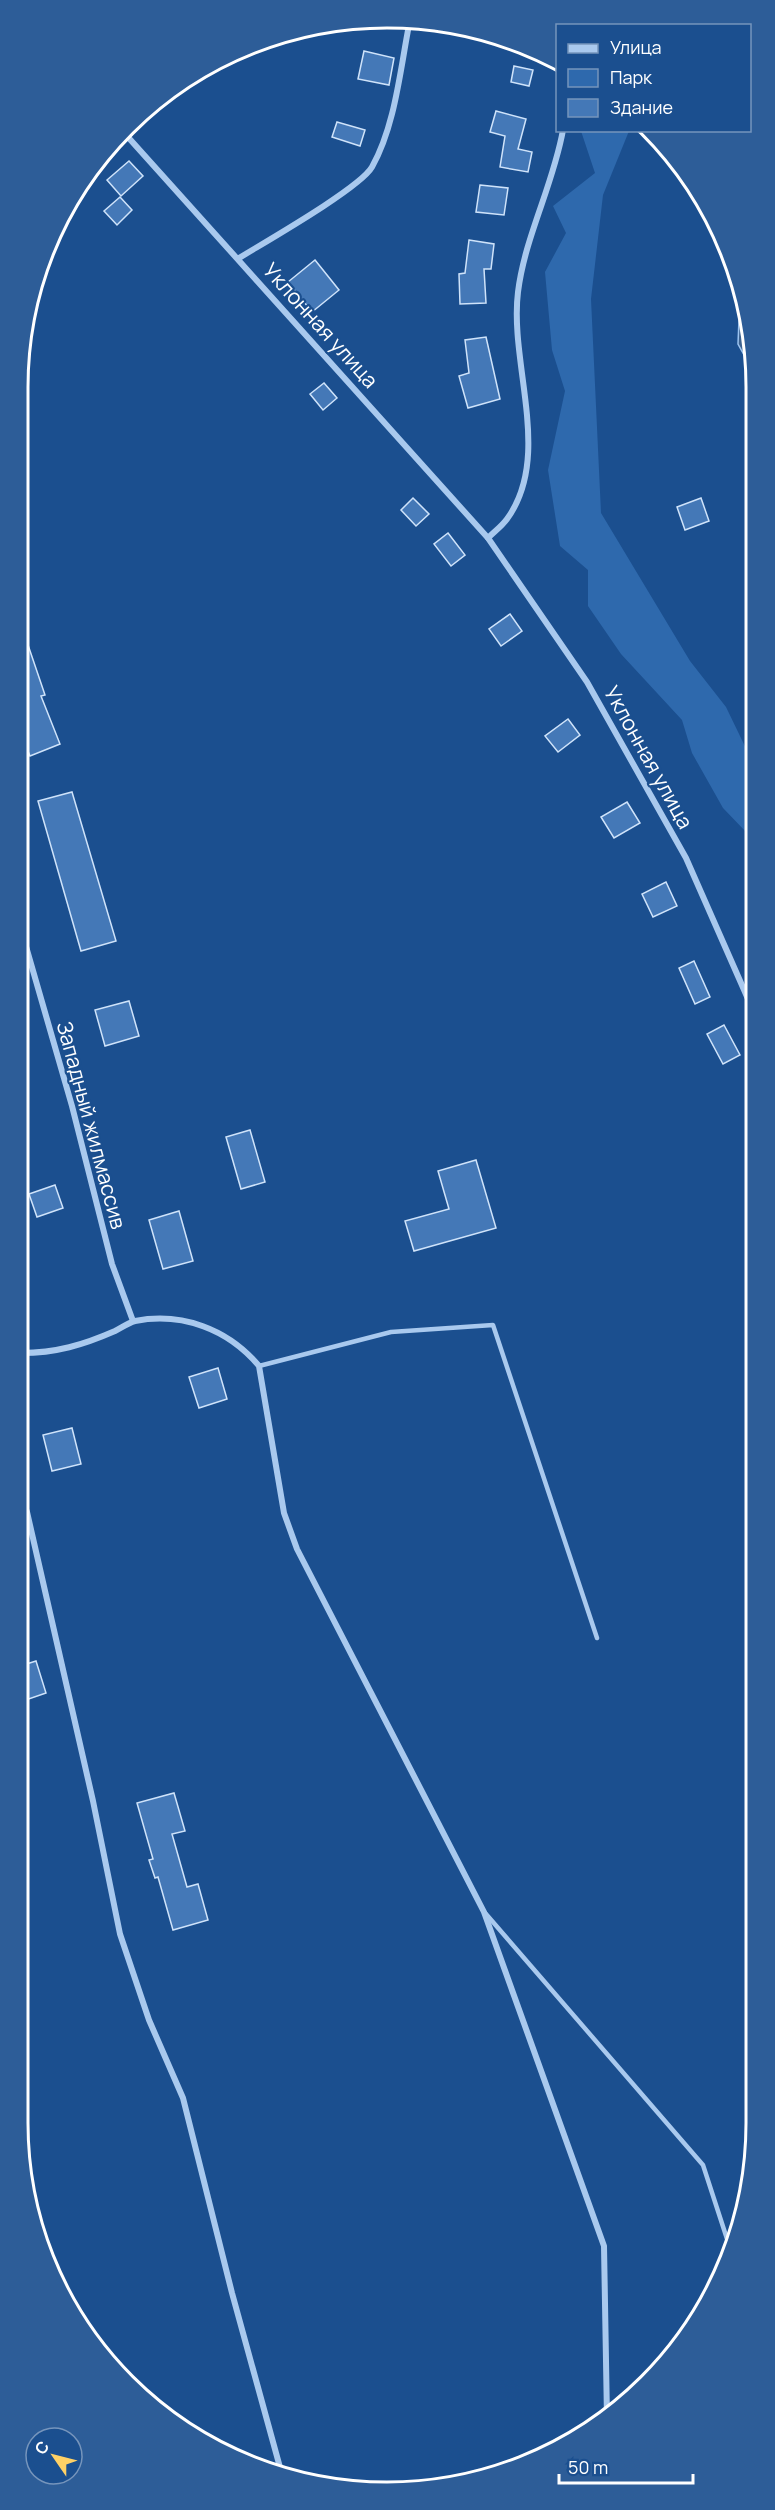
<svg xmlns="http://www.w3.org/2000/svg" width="775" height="2510" font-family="Manrope,sans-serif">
  <rect width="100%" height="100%" fill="#1b4f8f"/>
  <!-- green -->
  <polygon fill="#2e69ad" points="581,131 629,131 603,195 591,299 601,513 690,661 726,707 753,763 753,843 747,833 723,808 692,753 682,720 621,654 588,606 588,570 560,546 548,470 565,391 552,350 545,272 566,233 553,206 595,173"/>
  <!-- water -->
  <polygon fill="#3c6290" stroke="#9cc4f0" stroke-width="1.5" points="740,294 754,339 754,373 738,344"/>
  <!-- building -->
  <g fill="#4478b7" stroke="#cfe3fa" stroke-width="1.5">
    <polygon points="364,51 394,58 389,85 358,79"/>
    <polygon points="514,66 533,70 529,86 511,82"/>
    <polygon points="496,111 526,119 518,149 532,152 528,172 500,167 505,136 490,132"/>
    <polygon points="337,122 365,130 360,146 332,137"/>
    <polygon points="129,161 143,176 121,196 107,180"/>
    <polygon points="480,185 508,188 504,215 476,212"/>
    <polygon points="120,197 132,210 117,225 104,211"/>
    <polygon points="469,240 494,244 491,269 484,269 486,303 460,304 459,274 465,273"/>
    <polygon points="315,260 339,290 312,312 288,282"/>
    <polygon points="486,337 500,399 468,408 459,376 469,373 465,340"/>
    <polygon points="324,383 337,398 323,410 310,394"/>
    <polygon points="413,498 429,514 416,526 401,510"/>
    <polygon points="701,498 709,521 685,530 677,507"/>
    <polygon points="448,533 465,555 451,566 434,544"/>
    <polygon points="510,614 522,631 501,646 489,629"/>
    <polygon points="24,639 26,639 45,695 41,696 60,744 30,756 23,739"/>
    <polygon points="568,719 580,735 558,752 545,736"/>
    <polygon points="72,792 116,941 81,951 38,801"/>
    <polygon points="627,802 640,823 614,838 601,817"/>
    <polygon points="666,882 677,906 653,917 642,894"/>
    <polygon points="694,961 710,997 695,1004 679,968"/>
    <polygon points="129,1001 139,1036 105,1046 95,1010"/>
    <polygon points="724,1025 740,1055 723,1064 707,1034"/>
    <polygon points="250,1130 265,1182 241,1189 226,1137"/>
    <polygon points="476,1160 496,1228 414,1251 405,1221 449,1209 438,1171"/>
    <polygon points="55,1185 63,1208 37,1217 29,1194"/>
    <polygon points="179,1211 193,1261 163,1269 149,1220"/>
    <polygon points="218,1368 227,1399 199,1408 189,1377"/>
    <polygon points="72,1428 81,1464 52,1471 43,1435"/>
    <polygon points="36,1661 46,1693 20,1702 20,1666"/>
    <polygon points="174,1793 185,1831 172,1834 187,1887 198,1884 208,1920 173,1930 158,1877 155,1878 149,1860 153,1859 137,1803"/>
  </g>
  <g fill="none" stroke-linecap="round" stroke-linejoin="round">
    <!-- lane -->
    <g stroke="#a9c9ee" stroke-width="4.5">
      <polyline points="259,1366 391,1332 493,1325 597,1638"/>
      <polyline points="486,1914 703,2165 729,2245"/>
    </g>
    <!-- street -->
    <g stroke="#a9c9ee" stroke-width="6">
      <polyline points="127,136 488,538 587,682 686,858 752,1008"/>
      <path d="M239 258C265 242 360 188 372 167 395 126 400 71 409 25"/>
      <path d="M488 538C494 532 502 526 507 519 553 456 509 364 518 292 525 236 553 186 563 130"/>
      <polyline points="23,936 72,1106 112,1264 133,1321"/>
      <path d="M21 1353C56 1353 83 1345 115 1331 121 1328 128 1323 135 1321 182 1312 228 1329 259 1366L284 1513 297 1549 484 1912 604 2246 607 2418"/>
      <polyline points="20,1493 27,1512 93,1801 120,1934 149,2020 183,2098 232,2293 281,2471"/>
    </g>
  </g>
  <g text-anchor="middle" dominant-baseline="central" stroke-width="4.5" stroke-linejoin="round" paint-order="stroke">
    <!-- street labels -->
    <g font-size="21" fill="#fff" stroke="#1b4f8f">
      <text transform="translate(321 325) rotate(48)">Уклонная улица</text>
      <text transform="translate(649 757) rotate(61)">Уклонная улица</text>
      <text transform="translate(92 1125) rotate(75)">Западный жилмассив</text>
    </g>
  </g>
  <!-- crop -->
  <path d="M0 0H775V2510H0ZM387 28H387A359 359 0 0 1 746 387V2123A359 359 0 0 1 387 2482H387A359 359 0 0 1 28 2123V387A359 359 0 0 1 387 28Z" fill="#2d5d98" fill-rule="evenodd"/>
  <path fill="none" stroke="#fff" stroke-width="3" d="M387 28H387A359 359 0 0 1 746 387V2123A359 359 0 0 1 387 2482H387A359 359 0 0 1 28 2123V387A359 359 0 0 1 387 28Z"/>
  <!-- legend -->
  <rect x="556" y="24" width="195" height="108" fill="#1b4f8f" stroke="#7695bc" stroke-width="1.5"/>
  <rect x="568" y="44" width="30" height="9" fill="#a9c9ee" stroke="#7695bc" stroke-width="1.5"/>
  <text x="610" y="54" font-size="18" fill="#ffffff">Улица</text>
  <rect x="568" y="69" width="30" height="18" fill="#2e69ad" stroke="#7695bc" stroke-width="1.5"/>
  <text x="610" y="84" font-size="18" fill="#ffffff">Парк</text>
  <rect x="568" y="99" width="30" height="18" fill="#4478b7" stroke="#7695bc" stroke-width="1.5"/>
  <text x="610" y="114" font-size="18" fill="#ffffff">Здание</text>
  <!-- north arrow -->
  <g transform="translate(54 2456) rotate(305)"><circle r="28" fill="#1b4f8f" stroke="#7695bc" stroke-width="1.5"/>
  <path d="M0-4.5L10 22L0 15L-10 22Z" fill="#ffd166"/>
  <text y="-9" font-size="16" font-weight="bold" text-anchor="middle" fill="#ffffff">С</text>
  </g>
  <!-- scale -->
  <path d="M559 2474v9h134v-9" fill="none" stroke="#ffffff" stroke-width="3"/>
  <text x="568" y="2474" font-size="18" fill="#ffffff" stroke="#1b4f8f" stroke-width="4.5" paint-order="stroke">50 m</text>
</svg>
